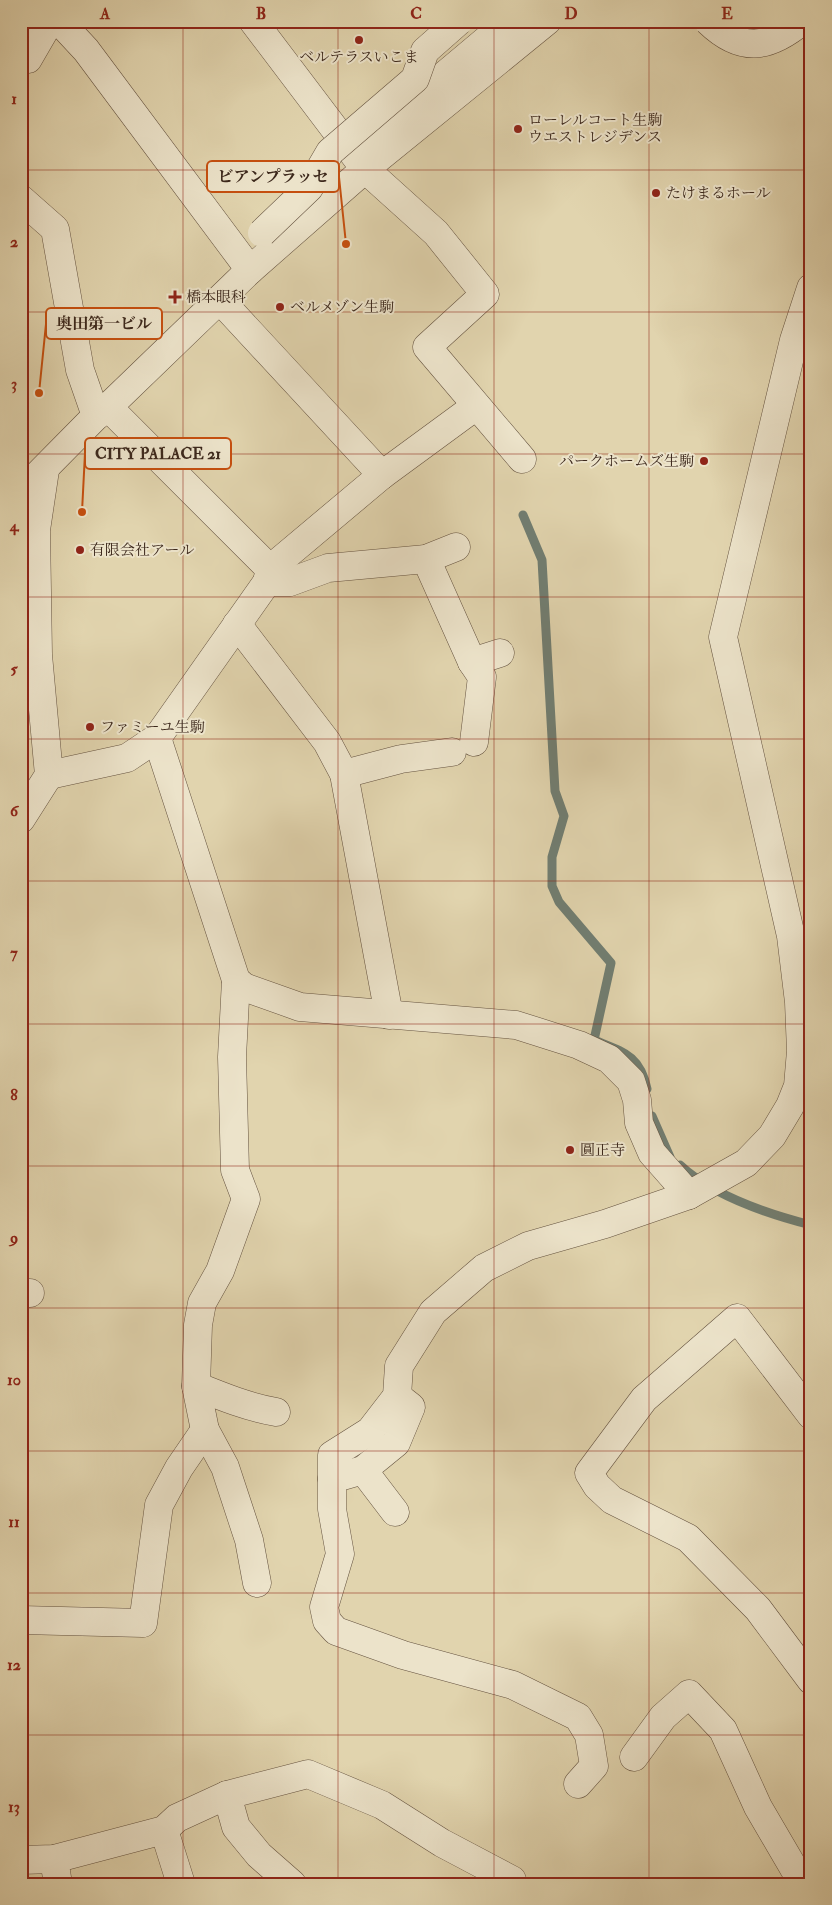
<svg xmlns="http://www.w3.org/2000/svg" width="832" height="1905" font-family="'IM FELL Double Pica','Noto Serif JP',serif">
  <rect width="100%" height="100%" fill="#e1d4ae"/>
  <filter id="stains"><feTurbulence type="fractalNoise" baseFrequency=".004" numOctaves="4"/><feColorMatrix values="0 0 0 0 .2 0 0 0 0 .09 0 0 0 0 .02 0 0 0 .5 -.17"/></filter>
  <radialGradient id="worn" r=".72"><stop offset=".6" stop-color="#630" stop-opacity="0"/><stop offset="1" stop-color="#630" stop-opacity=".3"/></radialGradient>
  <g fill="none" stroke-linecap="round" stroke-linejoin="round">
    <!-- stream -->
    <g stroke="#717e72" stroke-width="9">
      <path d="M523 515 542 560 555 791 564 816 552 857V886L559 902 611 963 594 1040C623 1052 640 1055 647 1089"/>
      <polyline points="652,1116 670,1157"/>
      <path d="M680 1165C712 1195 768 1214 811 1225"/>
    </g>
    <defs>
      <g id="minor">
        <polyline points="59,21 86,50 250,270"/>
        <polyline points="253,21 365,169 436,233 485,294 427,347 522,459"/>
        <polyline points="21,54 28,59 50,21"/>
        <polyline points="365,169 378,131 509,21"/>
        <polyline points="21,199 55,229 80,370 96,416"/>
        <polyline points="220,300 382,475"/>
        <polyline points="108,407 270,569 267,582"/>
        <polyline points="21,492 96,416 108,407 250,270 365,169 547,21"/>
        <polyline points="426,559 472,662 482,677 474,742"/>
        <polyline points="270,569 382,475 476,406"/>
        <polyline points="237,624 327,742 344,774 389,1015"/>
        <polyline points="472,662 500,653"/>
        <polyline points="157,738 236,980 244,987 300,1007 516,1025 579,1045 609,1059 631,1081 637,1100 639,1123 652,1153 689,1195"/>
        <polyline points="344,774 401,759 452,752"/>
        <polyline points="49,775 127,758 157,738 267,582 290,582 328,568 426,559 456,547"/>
        <polyline points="21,819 49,775 38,655 36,530 45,470"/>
        <polyline points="236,980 232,1057 235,1170 246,1199 220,1271 202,1303 198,1325 196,1386 205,1430 225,1467 249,1540 257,1583"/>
        <polyline points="21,1293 30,1293"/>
        <path d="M196 1386C223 1397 248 1407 276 1412"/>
        <polyline points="811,1415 737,1318 644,1399 589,1473 597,1486 612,1500 688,1538 758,1609 811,1680"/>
        <polyline points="363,1470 395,1512"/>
        <polyline points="332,1479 363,1470 396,1443 411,1407 397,1396"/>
        <polyline points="21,1620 143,1623 159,1505 179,1468 205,1430"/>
        <polyline points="634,1757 663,1717 689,1694 723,1730 758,1807 803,1884"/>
        <polyline points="578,1784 594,1766 589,1735 578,1717 513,1685 403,1655 336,1631 327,1621 324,1607 340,1554 332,1509 332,1455 370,1431 397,1396 399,1366 433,1312 484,1268 528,1246 605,1224 689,1195 746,1163 772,1136 790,1106 798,1086 801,1051 799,1002 791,936 723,637 794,340 811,288"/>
        <polyline points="227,1795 236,1827 259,1855 292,1884"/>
        <polyline points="164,1830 181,1884"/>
        <polyline points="54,1859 58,1884"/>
        <polyline points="21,1860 54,1859 164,1830 177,1818 227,1795 308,1774 382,1805 442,1843 512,1880 509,1884"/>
      </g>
    </defs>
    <!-- minor casing -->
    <use href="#minor" stroke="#655340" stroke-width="29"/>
    <!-- minor -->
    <use href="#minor" stroke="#ece3ca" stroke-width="28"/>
    <defs>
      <g id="minor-bridge">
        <path d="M708 21C741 53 768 49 802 21"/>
        <polyline points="262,233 309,188 330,152 415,79 425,51 459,21"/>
      </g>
    </defs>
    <!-- minor-bridge casing -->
    <use href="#minor-bridge" stroke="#655340" stroke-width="29" stroke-linecap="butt"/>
    <!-- minor-bridge -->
    <use href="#minor-bridge" stroke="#ece3ca" stroke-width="28"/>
  </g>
  <!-- grid -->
  <path fill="none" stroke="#8f2418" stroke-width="1" stroke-opacity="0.55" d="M183 21V1884M338 21V1884M494 21V1884M649 21V1884M21 170H811M21 312H811M21 454H811M21 597H811M21 739H811M21 881H811M21 1024H811M21 1166H811M21 1308H811M21 1451H811M21 1593H811M21 1735H811"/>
  <!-- markers -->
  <g fill="#8f2418" stroke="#ece3ca" stroke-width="2">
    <circle cx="359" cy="40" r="5"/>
    <circle cx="518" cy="129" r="5"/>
    <circle cx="656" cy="193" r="5"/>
    <path d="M172.5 289.5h5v5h5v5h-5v5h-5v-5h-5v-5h5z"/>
    <circle cx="280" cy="307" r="5"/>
    <circle cx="704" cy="461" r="5"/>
    <circle cx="80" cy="550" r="5"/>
    <circle cx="90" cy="727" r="5"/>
    <circle cx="570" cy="1150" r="5"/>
  </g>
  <g text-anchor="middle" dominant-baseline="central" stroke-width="4" stroke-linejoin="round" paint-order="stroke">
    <!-- poi labels -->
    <g font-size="15" fill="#3c281c" stroke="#ece3ca" text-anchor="start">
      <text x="359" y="57" text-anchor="middle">ベルテラスいこま</text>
      <text x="528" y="120">ローレルコート生駒<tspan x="528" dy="17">ウエストレジデンス</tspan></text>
      <text x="666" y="193">たけまるホール</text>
      <text x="186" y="297">橋本眼科</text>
      <text x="290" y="307">ベルメゾン生駒</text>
      <text x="694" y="461" text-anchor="end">パークホームズ生駒</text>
      <text x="90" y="550">有限会社アール</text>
      <text x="100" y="727">ファミーユ生駒</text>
      <text x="580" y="1150">圓正寺</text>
    </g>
  </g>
  <!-- callouts -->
  <path fill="none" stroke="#c64f0f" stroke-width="2" d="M346 244L339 177M39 393L46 324M82 512L85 453"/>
  <g fill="#c64f0f" stroke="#ece3ca" stroke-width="2">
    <circle cx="346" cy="244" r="5"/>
    <circle cx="39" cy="393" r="5"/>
    <circle cx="82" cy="512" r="5"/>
  </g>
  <g fill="#ece3ca" stroke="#c64f0f" stroke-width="2">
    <rect x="207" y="161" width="132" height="31" rx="5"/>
    <rect x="46" y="308" width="116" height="31" rx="5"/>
    <rect x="85" y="438" width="146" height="31" rx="5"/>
  </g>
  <g font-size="16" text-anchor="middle" font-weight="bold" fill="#3c281c">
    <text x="273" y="182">ビアンプラッセ</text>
    <text x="104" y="329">奥田第一ビル</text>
    <text x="158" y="459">CITY PALACE 21</text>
  </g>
  <!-- margin -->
  <rect width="832" height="1905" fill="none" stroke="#e1d4ae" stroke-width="55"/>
  <rect x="28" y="28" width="776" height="1850" fill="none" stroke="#8f2418" stroke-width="2"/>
  <g font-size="16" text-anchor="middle" font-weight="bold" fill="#8f2418">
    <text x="105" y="19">A</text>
    <text x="261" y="19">B</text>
    <text x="416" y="19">C</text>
    <text x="571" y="19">D</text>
    <text x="727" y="19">E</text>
    <text x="14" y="104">1</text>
    <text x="14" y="247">2</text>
    <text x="14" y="389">3</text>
    <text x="14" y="531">4</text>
    <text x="14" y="674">5</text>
    <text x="14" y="816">6</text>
    <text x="14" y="958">7</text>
    <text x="14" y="1100">8</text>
    <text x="14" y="1243">9</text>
    <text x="14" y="1385">10</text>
    <text x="14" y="1527">11</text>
    <text x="14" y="1670">12</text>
    <text x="14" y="1812">13</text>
  </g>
  <rect width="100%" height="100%" filter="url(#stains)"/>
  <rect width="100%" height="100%" fill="url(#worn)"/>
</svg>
